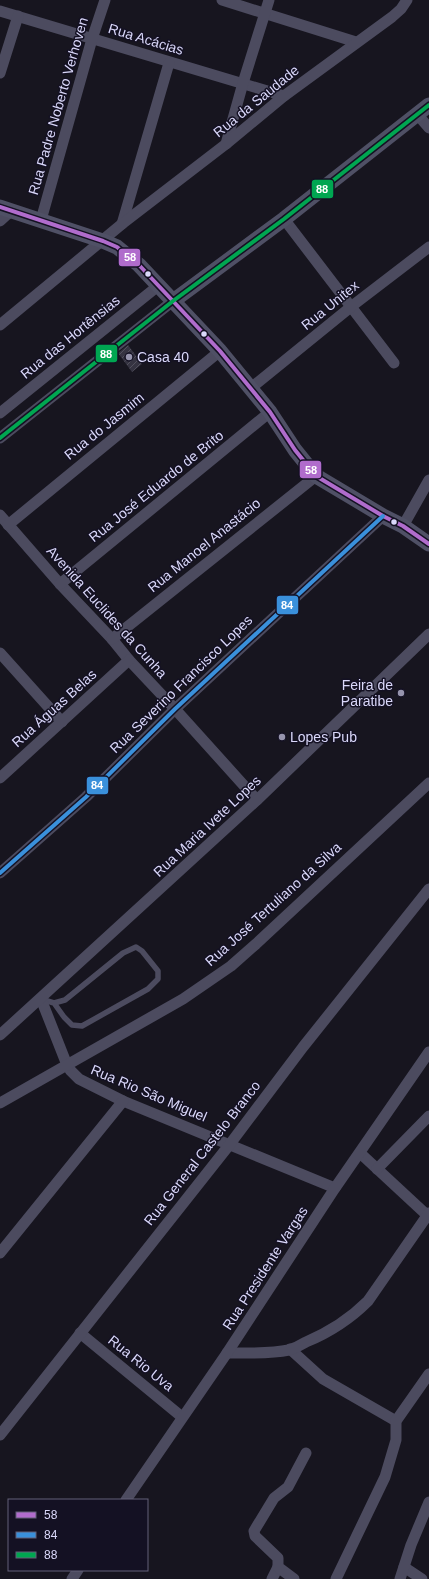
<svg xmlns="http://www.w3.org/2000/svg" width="429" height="1579" font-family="Arial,sans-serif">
  <defs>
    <pattern id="building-hatch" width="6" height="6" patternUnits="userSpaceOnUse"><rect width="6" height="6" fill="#353341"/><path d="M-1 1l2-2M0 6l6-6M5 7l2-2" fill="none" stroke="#52505d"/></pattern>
  </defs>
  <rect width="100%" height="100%" fill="#17151f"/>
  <!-- building -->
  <polygon fill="url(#building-hatch)" points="128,345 142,364 132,372 118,353"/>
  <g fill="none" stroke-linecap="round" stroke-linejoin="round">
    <!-- lane -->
    <polyline stroke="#4c4b5f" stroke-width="5.5" points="41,999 54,1003 64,1017 72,1025 82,1026 148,989 158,979 158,971 142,951 136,947 123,953 65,1000 54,1003"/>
    <!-- street -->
    <g stroke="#4c4b5f" stroke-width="11">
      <polyline points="222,0 356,42"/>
      <polyline points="0,11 284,96"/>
      <polyline points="0,73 18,16"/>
      <polyline points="417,114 429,128"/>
      <polyline points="226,144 243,83 269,0"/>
      <polyline points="284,219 394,363"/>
      <polyline points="41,220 92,39 105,0"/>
      <polyline points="0,221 12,210"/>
      <polyline points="122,224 169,63"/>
      <polyline points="0,325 122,224 226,144 284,96 392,17 401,9 407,0"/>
      <polyline points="251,388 352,306 429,247"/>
      <polyline points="0,413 158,286"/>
      <polyline points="0,438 173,301"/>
      <polyline points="0,515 60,584 112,639 129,660 175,709 257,800"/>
      <polyline points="8,525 220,351"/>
      <polyline points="403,526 429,480"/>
      <polyline points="60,584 270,412"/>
      <polyline points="112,639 316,476"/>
      <polyline points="0,653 62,722"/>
      <polyline points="0,778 129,660"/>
      <polyline points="0,873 86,797 175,709 383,516"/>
      <polyline points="41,999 67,1065 70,1070 79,1079 123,1101 335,1188"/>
      <polyline points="0,1035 257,800 429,634"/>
      <polyline points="0,1103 183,999 231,966 256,944 429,783"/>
      <polyline points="360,1153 429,1217"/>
      <polyline points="377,1169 429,1116"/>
      <polyline points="0,1253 123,1101"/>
      <polyline points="80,1333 182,1417"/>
      <polyline points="290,1349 323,1379 396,1421"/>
      <path d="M227 1353C247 1353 269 1354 289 1350 295 1348 301 1345 306 1342 330 1332 350 1319 368 1301L429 1213"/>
      <polyline points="0,1435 230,1144 303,1047 429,889"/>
      <polyline points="126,1500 227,1353 335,1188 429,1052"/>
      <polyline points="404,1567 422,1579"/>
      <polyline points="72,1579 78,1570"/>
      <polyline points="272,1579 278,1567"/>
      <polyline points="294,1579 278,1567 278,1558 255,1536 254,1531 274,1498 288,1487 306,1453"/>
      <polyline points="336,1579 385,1477 396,1440 396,1421 429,1374"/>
      <polyline points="400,1579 411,1545 429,1502"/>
    </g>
    <!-- secondary -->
    <g stroke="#4f5065" stroke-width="15">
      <polyline points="0,207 103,241 117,247 139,265 220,351 270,412 295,450 316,476 383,516 403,526 429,544"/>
      <polyline points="173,301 284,219 429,105"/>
    </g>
    <defs>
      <polyline id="bus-1" points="0,207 103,241 117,247 139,265 220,351 270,412 295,450 316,476 383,516 403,526 429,544"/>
      <polyline id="bus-2" points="0,873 86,797 175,709 383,516"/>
      <polyline id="bus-3" points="0,438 173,301 284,219 429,105"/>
    </defs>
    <!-- bus-1 casing -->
    <use href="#bus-1" stroke="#141123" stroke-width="7"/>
    <!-- bus-2 casing -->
    <use href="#bus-2" stroke="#141123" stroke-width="7"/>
    <!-- bus-3 casing -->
    <use href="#bus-3" stroke="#141123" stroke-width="7"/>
    <!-- bus-1 -->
    <use href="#bus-1" stroke="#b06ccc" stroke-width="4"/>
    <!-- bus-2 -->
    <use href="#bus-2" stroke="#3a90db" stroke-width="4"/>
    <!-- bus-3 -->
    <use href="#bus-3" stroke="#00a651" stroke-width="4"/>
  </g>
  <!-- markers -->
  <g fill="#dad8fa" stroke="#141123" stroke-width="1.5">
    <circle cx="148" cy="274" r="3.5"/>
    <circle cx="204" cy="334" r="3.5"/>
    <circle cx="394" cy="522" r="3.5"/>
  </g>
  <g fill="#9694ad" stroke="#141123" stroke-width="1.5">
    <circle cx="129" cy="357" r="4"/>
    <circle cx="401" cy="693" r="4"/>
    <circle cx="282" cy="737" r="4"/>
  </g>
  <g text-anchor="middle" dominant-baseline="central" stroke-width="3" stroke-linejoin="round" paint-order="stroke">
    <!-- street labels -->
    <g font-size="14" fill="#dad8fa" stroke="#141123">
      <text transform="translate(146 39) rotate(17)">Rua Acácias</text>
      <text transform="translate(256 101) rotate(-39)">Rua da Saudade</text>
      <text transform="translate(58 106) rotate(-74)">Rua Padre Noberto Verhoven</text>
      <text transform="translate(330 305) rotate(-39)">Rua Unitex</text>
      <text transform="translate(70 337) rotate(-39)">Rua das Hortênsias</text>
      <text transform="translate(104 426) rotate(-39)">Rua do Jasmim</text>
      <text transform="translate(156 486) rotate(-39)">Rua José Eduardo de Brito</text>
      <text transform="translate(204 545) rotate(-39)">Rua Manoel Anastácio</text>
      <text transform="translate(107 612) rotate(48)">Avenida Euclides da Cunha</text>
      <text transform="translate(181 684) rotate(-44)">Rua Severino Francisco Lopes</text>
      <text transform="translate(54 708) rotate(-42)">Rua Águas Belas</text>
      <text transform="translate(207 826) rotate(-43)">Rua Maria Ivete Lopes</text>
      <text transform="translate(273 904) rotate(-42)">Rua José Tertuliano da Silva</text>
      <text transform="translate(149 1093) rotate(23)">Rua Rio São Miguel</text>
      <text transform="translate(202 1153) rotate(-52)">Rua General Castelo Branco</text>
      <text transform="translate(265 1268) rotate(-57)">Rua Presidente Vargas</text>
      <text transform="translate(141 1363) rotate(39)">Rua Rio Uva</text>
    </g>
    <!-- poi labels -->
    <g font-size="14" fill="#dad8fa" stroke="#141123" text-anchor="start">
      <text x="137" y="357">Casa 40</text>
      <text x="393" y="685" text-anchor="end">Feira de<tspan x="393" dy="16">Paratibe</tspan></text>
      <text x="290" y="737">Lopes Pub</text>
    </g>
  </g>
  <g stroke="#141123" stroke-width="1.5">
    <rect x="311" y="179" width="23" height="20" rx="4" fill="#00a651"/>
    <rect x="118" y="248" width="23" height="19" rx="4" fill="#b06ccc"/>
    <rect x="95" y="344" width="23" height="19" rx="4" fill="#00a651"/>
    <rect x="299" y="460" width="23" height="19" rx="4" fill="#b06ccc"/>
    <rect x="276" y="595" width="23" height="20" rx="4" fill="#3a90db"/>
    <rect x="86" y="776" width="23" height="19" rx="4" fill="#3a90db"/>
  </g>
  <g font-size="11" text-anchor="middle" font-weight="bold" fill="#fff">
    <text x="322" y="193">88</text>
    <text x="130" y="261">58</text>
    <text x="106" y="358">88</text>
    <text x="311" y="474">58</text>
    <text x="287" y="609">84</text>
    <text x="97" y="789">84</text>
  </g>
  <!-- legend -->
  <rect x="8" y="1499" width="140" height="72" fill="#141123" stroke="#636179"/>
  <rect x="16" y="1512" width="20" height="6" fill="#b06ccc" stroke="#636179"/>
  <text x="44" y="1519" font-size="12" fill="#dad8fa">58</text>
  <rect x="16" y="1532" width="20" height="6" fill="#3a90db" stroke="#636179"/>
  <text x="44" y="1539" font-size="12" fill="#dad8fa">84</text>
  <rect x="16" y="1552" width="20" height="6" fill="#00a651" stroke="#636179"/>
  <text x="44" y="1559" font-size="12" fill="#dad8fa">88</text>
</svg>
